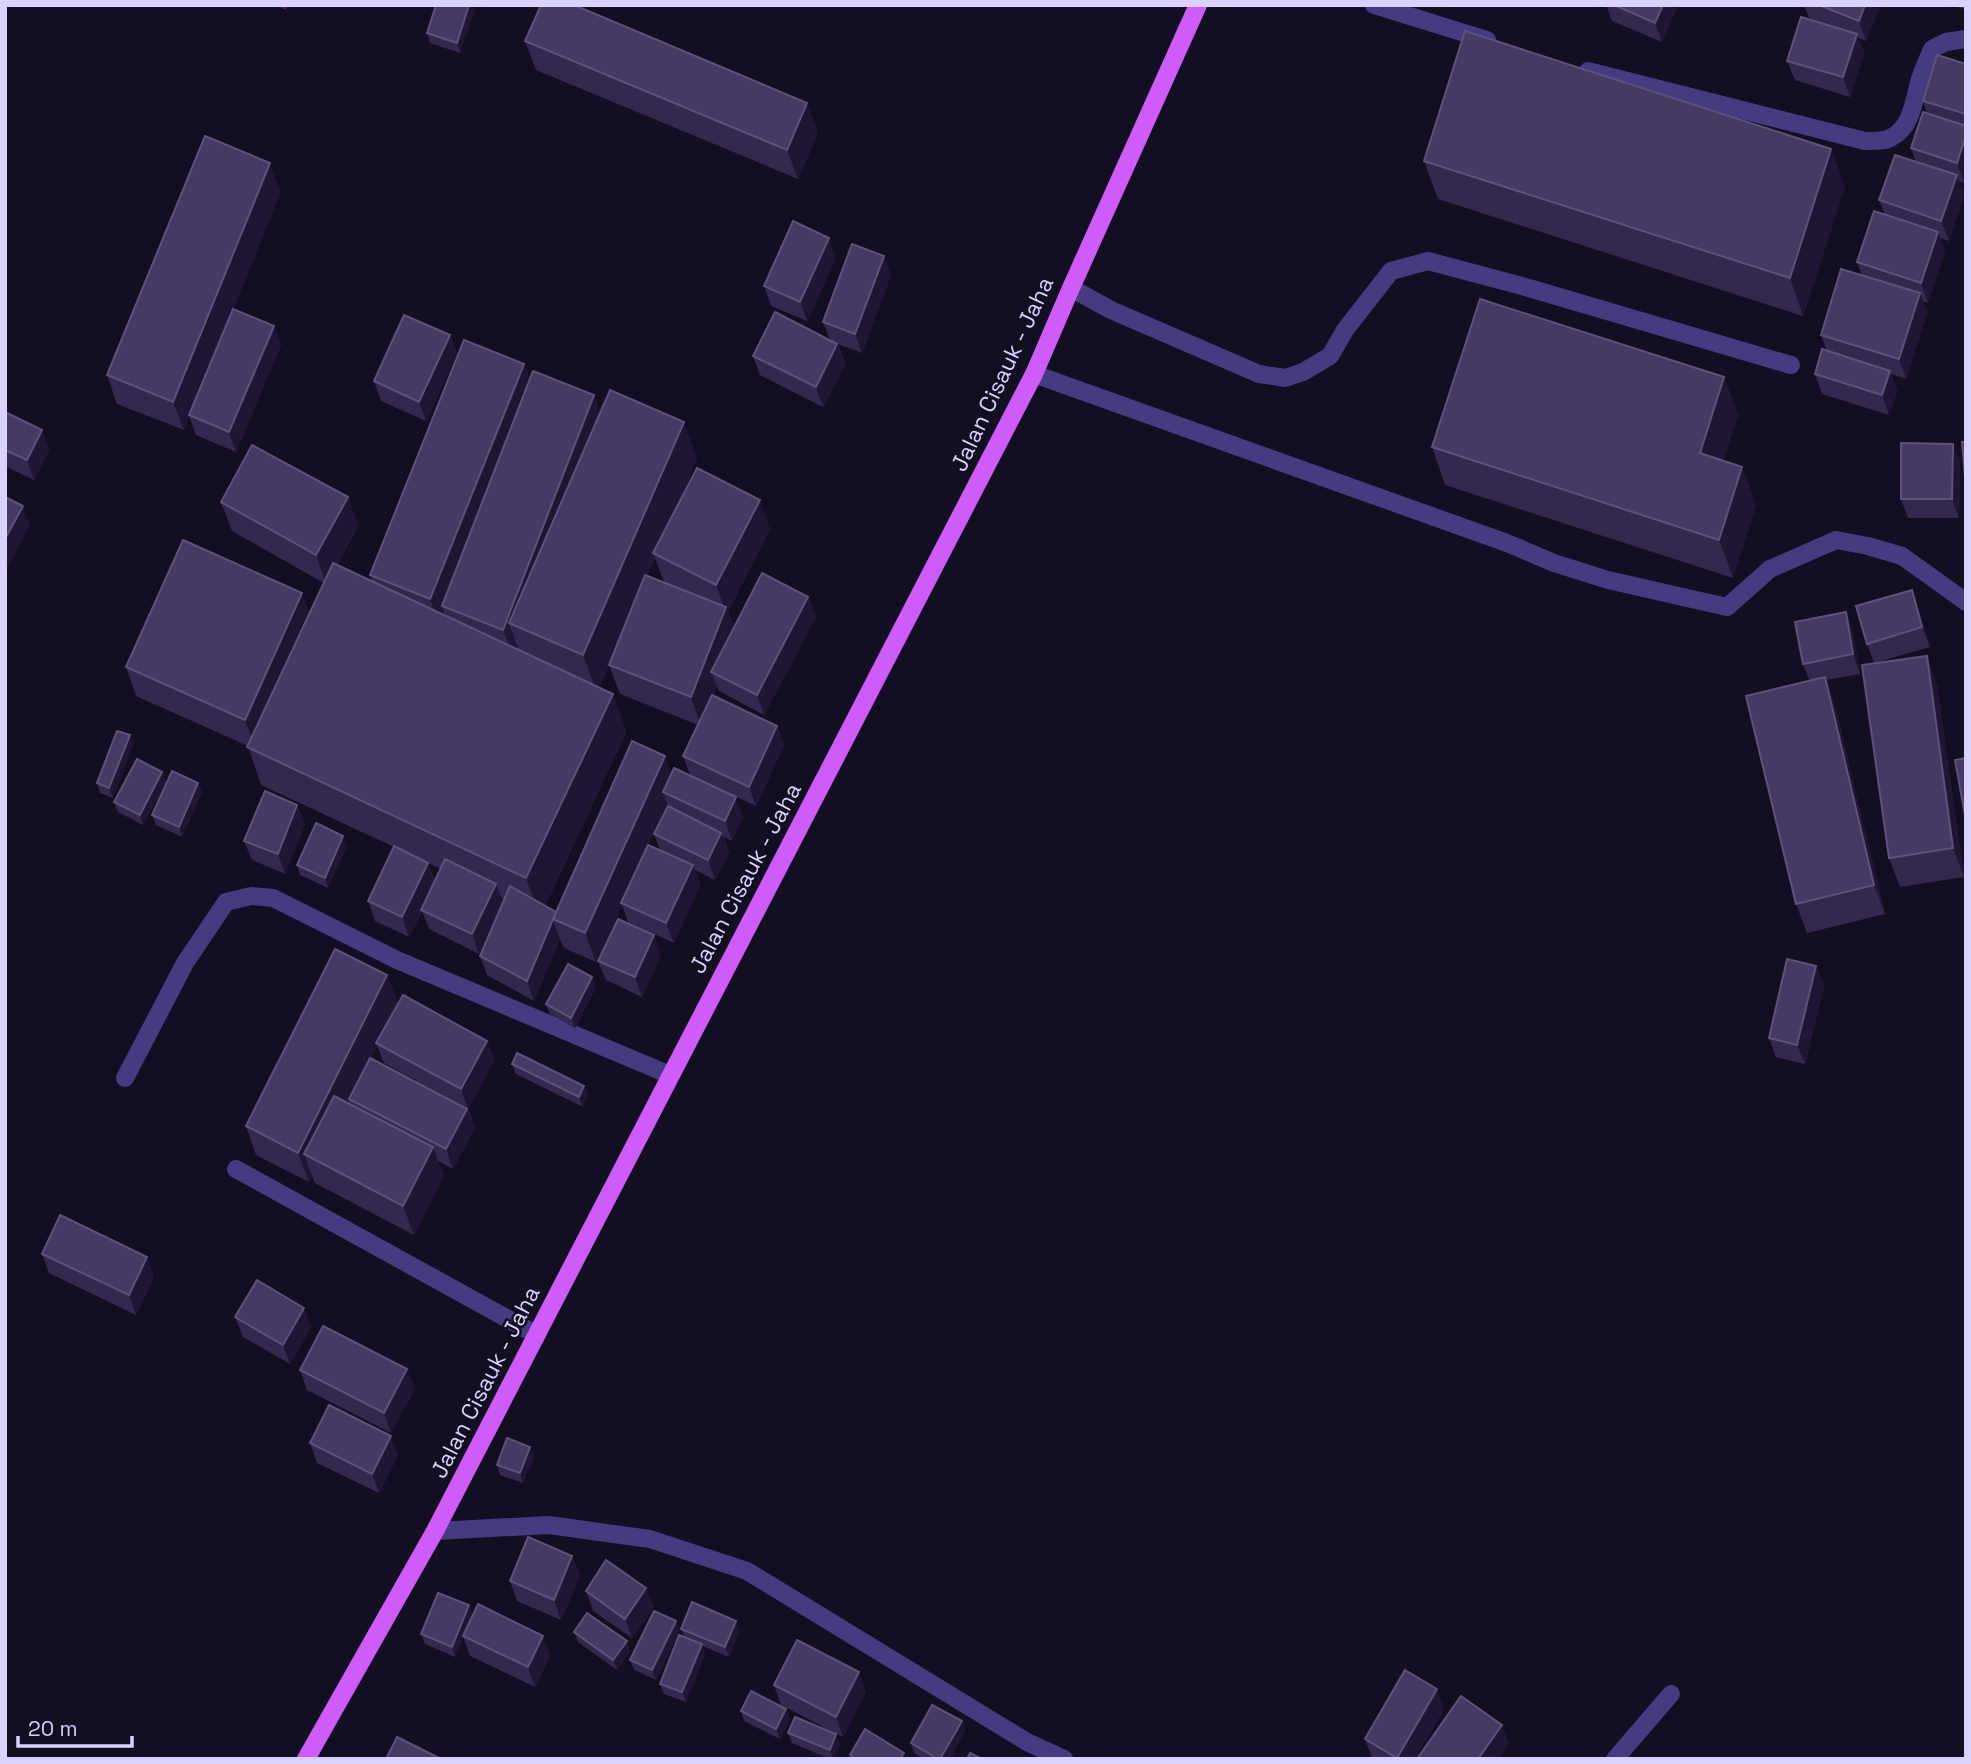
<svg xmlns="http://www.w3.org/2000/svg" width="1971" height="1764" font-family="'Space Grotesk',sans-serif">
  <rect width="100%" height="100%" fill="#140e22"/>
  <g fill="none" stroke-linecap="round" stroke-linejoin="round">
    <!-- service -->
    <g stroke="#443b80" stroke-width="18">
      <polyline points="1374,5 1487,40"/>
      <path d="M1588 71 1865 141C1874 141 1884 142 1892 137 1912 127 1914 99 1920 79 1923 69 1928 59 1932 49L1946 42 1966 39"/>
      <polyline points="1071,288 1111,310 1259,374 1285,378 1303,372 1330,356 1345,330 1391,271 1428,261 1522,286 1791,365"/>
      <polyline points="125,1078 185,963 226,902 251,896 273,898 397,960 670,1075"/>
      <polyline points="236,1169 537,1335"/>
      <polyline points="1615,1759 1671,1694"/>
    </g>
    <!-- minor -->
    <g stroke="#443b80" stroke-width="18">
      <polyline points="1034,374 1507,543 1554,563 1608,580 1727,607 1770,569 1836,540 1868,546 1902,556 1966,602"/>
      <polyline points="435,1531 549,1525 650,1539 747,1571 1027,1742 1064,1759"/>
    </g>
    <!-- primary -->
    <polyline stroke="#ce5cfa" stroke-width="18" points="306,1759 435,1531 1034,374 1071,288 1198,5"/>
  </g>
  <!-- wall -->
  <g fill="#34284f" fill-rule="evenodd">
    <polygon points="274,5 288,5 286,10"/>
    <polygon points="1606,5 1678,5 1662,42 1612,21"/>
    <polygon points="1804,5 1877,5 1879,9 1866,41 1858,38 1864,53 1850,97 1795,80 1787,61 1820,23 1809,18"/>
    <polygon points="1958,5 1966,5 1966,9 1959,8"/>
    <polygon points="475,9 460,53 430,43 427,33"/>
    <polygon points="525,41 818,132 798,179 536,70"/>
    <polygon points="1966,64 1966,176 1964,183 1959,181 1964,195 1949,241 1940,238 1945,251 1928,303 1923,301 1927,313 1906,379 1891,374 1897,391 1889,415 1822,394 1815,374 1827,351 1821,335 1862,276 1857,262 1885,214 1879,200 1916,162 1911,148 1927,114 1923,101"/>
    <polygon points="1424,161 1845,186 1803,316 1438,199"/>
    <polygon points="281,192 233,309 274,326 281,345 236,452 196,435 189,416 184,430 117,404 107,375"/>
    <polygon points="836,258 807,321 771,306 764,286"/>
    <polygon points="891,275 862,353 838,344 845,364 823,407 760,375 753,356 830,340 823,322"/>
    <polygon points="450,335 457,354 426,421 381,401 374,381"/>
    <path d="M524 364 530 380 594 395 600 412 697 459 676 508 770 529 728 612 734 628 808 597 816 617 764 715 719 691 717 686 713 696 777 726 784 745 756 806 722 790 743 817 732 841 723 836 729 852 715 880 695 870 700 885 674 943 628 922 622 905 596 962 564 948 560 939 534 1001 487 975 480 956 490 931 479 954 429 929 422 911 409 937 375 921 368 901 394 847 261 785 248 746 136 696 126 667 310 614 324 583 232 531 221 502 348 497 358 526 337 565 372 581 370 575ZM655 558 664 582 647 576ZM613 656 609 665 620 694 698 725 683 756 690 775 671 774 665 756 556 912 545 906 626 732 613 694 599 688ZM667 803 668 806 654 834 660 850 648 845ZM428 863 441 869 435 881Z"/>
    <polygon points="1724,377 1738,415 1723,461 1742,467 1756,505 1733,578 1445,485 1432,447"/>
    <polygon points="5,412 42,430 49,450 34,480 5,466"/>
    <polygon points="1953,444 1960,464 1959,518 1908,518 1901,499"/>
    <polygon points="1919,610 1930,647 1874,663 1867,644"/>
    <polygon points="1846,612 1853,632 1860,674 1826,680 1835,706 1885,914 1807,933 1796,904 1809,680 1803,664"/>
    <polygon points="1937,685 1964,877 1900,887 1889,858"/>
    <polygon points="133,745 113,798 100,793 97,783"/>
    <polygon points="162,772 166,782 143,825 118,812 114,802"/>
    <polygon points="202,792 182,837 156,825 152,815"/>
    <polygon points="297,805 305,824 285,874 252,860 244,841"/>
    <polygon points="343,836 347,846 328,888 300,875 297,865"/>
    <polygon points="661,954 642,997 606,980 598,961"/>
    <path d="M387 975 398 1004 487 1041 494 1061 468 1109 475 1128 453 1169 438 1161 444 1176 414 1235 315 1183 312 1176 309 1182 256 1155 246 1126ZM377 1046 384 1063 463 1106 371 1058Z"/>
    <polygon points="592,977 596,987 575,1028 550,1014 546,1004"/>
    <polygon points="1824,986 1805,1064 1776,1057 1769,1038"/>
    <polygon points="512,1064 584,1086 588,1096 583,1107 516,1074"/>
    <polygon points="42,1254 154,1276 136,1315 49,1273"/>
    <polygon points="235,1317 311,1327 290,1364 243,1337"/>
    <polygon points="300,1370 415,1388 391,1433 307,1390"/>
    <polygon points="310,1443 398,1455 379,1493 317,1463"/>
    <polygon points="534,1457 523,1483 500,1475 497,1465"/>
    <polygon points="572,1556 580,1576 561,1620 517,1601 510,1581"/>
    <polygon points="586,1591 654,1607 632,1638 593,1611"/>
    <polygon points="469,1605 472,1615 543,1636 550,1656 535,1687 470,1656 463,1637 455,1657 425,1644 421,1634"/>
    <polygon points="676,1621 679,1631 656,1680 634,1670 630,1660"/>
    <polygon points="681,1629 740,1631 729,1657 702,1646 705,1654 686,1702 664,1694 660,1684 685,1637"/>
    <polygon points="574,1632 630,1651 617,1670 578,1642"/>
    <polygon points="774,1685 866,1691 843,1737 781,1705"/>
    <polygon points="786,1709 790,1719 780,1739 744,1721 741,1711"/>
    <polygon points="1444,1709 1415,1759 1372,1758 1365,1739"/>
    <polygon points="962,1721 965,1731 950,1759 924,1759 914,1753 911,1743"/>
    <polygon points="788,1733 840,1744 834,1759 830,1759 792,1743"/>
  </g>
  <!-- shaded-wall -->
  <g fill="#1f1635">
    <polygon points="469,5 473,5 475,9 460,53 457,43"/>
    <polygon points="1663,5 1678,5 1662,42 1655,23"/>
    <polygon points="1865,5 1877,5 1879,9 1866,41 1859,21"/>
    <polygon points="1857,34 1864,53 1850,97 1843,77"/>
    <polygon points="807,103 818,132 798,179 787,150"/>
    <polygon points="1966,135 1966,176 1964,183 1957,163"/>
    <polygon points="1831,149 1845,186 1803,316 1790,278"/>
    <polygon points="270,163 281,192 184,430 173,402"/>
    <polygon points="1957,175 1964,195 1949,241 1941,221"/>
    <polygon points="1938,232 1945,251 1928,303 1921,283"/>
    <polygon points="829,238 836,258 807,321 800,302"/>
    <polygon points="884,256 891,275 862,353 855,334"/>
    <polygon points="1920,293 1927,313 1906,379 1899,359"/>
    <polygon points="274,326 281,345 236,452 229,432"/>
    <polygon points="450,335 457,354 426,421 419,402"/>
    <polygon points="837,344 845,364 823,407 816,387"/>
    <polygon points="524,364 534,393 442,606 445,616 440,628 430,599"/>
    <polygon points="1890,371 1897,391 1889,415 1882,395"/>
    <polygon points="1724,377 1738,415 1714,491 1700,453"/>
    <polygon points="594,395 605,424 509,623 518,648 514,659 503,630"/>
    <polygon points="684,422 697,459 656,555 653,553 655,558 597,693 583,655"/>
    <polygon points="42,430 49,450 34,480 27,460"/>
    <polygon points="1953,444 1960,464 1959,518 1952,499"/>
    <polygon points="1742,467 1756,505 1733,578 1719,540"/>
    <polygon points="348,497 358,526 326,584 316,555"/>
    <polygon points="760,500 770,529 728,612 737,636 711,672 717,686 701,726 691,697 725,610 716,585"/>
    <polygon points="23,506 30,526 5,572 5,539"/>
    <polygon points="1912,590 1919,610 1930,647 1922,627"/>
    <polygon points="302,593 313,622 256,749 245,720"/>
    <polygon points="808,597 816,617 764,715 757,695"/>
    <polygon points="1846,612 1853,632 1860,674 1853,654"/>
    <polygon points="1927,656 1937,685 1964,877 1953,848"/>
    <polygon points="1825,677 1835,706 1885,914 1874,885"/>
    <polygon points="613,694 626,732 540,916 526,878"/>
    <polygon points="777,726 784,745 756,806 749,787"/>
    <polygon points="130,735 133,745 113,798 109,788"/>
    <polygon points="665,756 675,785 663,792 667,803 622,903 621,903 622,905 596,962 585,933"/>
    <polygon points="162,772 166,782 143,825 140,815"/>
    <polygon points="198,783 202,792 182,837 179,827"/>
    <polygon points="736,797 743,817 732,841 725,821"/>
    <polygon points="297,805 305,824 285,874 278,854"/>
    <polygon points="721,833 729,852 715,880 708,860"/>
    <polygon points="343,836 347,846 328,888 325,878"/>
    <polygon points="428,863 435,883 409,937 402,917"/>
    <polygon points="693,865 700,885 674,943 666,923"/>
    <polygon points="496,884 504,903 479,954 472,934"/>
    <polygon points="553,920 560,939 534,1001 527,981"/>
    <polygon points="654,935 661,954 642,997 635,977"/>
    <polygon points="1816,966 1824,986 1805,1064 1797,1045"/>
    <polygon points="387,975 398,1004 376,1043 377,1046 350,1100 349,1099 349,1101 319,1162 304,1154 312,1176 309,1182 298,1153"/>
    <polygon points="592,977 596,987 575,1028 571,1018"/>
    <polygon points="487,1041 494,1061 468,1109 461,1089"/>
    <polygon points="584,1086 588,1096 583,1107 579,1097"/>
    <polygon points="467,1109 475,1128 453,1169 446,1149"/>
    <polygon points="433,1147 444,1176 414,1235 403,1206"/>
    <polygon points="147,1257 154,1276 136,1315 129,1295"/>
    <polygon points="304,1308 311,1327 290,1364 283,1345"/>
    <polygon points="407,1369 415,1388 391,1433 384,1413"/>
    <polygon points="391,1436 398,1455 379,1493 372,1474"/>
    <polygon points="530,1447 534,1457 523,1483 520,1473"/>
    <polygon points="572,1556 580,1576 561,1620 554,1600"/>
    <polygon points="646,1588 654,1607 632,1638 625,1619"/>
    <polygon points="469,1605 472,1615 455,1657 452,1647"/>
    <polygon points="676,1621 679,1631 656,1680 652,1670"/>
    <polygon points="736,1621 740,1631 729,1657 725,1647"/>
    <polygon points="543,1636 550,1656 535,1687 528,1667"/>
    <polygon points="627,1641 630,1651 617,1670 613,1660"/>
    <polygon points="702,1644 705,1654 686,1702 682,1692"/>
    <polygon points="859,1672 866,1691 843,1737 836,1717"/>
    <polygon points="1437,1689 1444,1709 1415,1759 1397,1759 1397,1758"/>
    <polygon points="786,1709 790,1719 780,1739 776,1729"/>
    <polygon points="962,1721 965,1731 950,1759 940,1759"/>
    <polygon points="1502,1725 1509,1744 1499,1759 1478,1759"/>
    <polygon points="836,1734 840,1744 834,1759 833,1759 830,1750"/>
  </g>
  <!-- building -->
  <g fill="#453a62" stroke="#5d527a" stroke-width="2">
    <polygon points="436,5 469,5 457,43 427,33"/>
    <polygon points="541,5 574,5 807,103 787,150 525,41"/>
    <polygon points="1614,5 1663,5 1655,23"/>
    <polygon points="1819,5 1865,5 1859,21"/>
    <polygon points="1801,17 1857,34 1843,77 1787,61"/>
    <polygon points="1465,31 1831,149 1790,278 1424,161"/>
    <polygon points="1937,55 1966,64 1966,114 1923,101"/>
    <polygon points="1923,112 1966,126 1966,135 1957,163 1911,148"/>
    <polygon points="205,136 270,163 173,402 107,375"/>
    <polygon points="1895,155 1957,175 1941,221 1879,200"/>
    <polygon points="1874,211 1938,232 1921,283 1857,262"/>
    <polygon points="793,221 829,238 800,302 764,286"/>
    <polygon points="852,244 884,256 855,334 823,322"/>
    <polygon points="1841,269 1920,293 1899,359 1821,335"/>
    <polygon points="1480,299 1724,377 1700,453 1742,467 1719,540 1432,447"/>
    <polygon points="233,309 274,326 229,432 189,415"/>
    <polygon points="775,312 837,344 816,387 753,356"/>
    <polygon points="404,315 450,335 419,402 374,381"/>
    <polygon points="464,340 524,364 430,599 370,575"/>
    <polygon points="1822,349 1890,371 1882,395 1815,374"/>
    <polygon points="533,371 594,395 503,630 442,606"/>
    <polygon points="610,390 684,422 583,655 509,623"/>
    <polygon points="5,412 42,430 27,460 5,450"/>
    <polygon points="1962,442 1966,442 1966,476 1965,476"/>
    <polygon points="1901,443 1953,444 1952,499 1901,499"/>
    <polygon points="252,445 348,497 316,555 221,502"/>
    <polygon points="697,468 760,500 716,585 653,553"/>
    <polygon points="5,497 23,506 5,539"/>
    <polygon points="183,540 302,593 245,720 126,667"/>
    <polygon points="333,563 613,694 526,878 247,747"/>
    <polygon points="762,573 808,597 757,695 711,672"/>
    <polygon points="645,575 726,607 691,697 609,665"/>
    <polygon points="1912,590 1922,627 1867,644 1856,606"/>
    <polygon points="1846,612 1853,654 1803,664 1795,622"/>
    <polygon points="1927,656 1953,848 1889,858 1862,665"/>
    <polygon points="1825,677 1874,885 1796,904 1746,696"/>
    <polygon points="712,695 777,726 749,787 683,756"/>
    <polygon points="117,731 130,735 109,788 97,783"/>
    <polygon points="632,741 665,756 585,933 553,919"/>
    <polygon points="1966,758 1966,821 1955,760"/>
    <polygon points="137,759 162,772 140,815 114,802"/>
    <polygon points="674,768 736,797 725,821 663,792"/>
    <polygon points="172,771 198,783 179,827 152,815"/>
    <polygon points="265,791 297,805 278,854 244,841"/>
    <polygon points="668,806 721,833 708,860 654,834"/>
    <polygon points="316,823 343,836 325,878 297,865"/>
    <polygon points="648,845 693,865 666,923 621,903"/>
    <polygon points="394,846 428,863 402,917 368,901"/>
    <polygon points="445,859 496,884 472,934 421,910"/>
    <polygon points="510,886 556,912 527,981 480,956"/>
    <polygon points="618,919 654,935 635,977 598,961"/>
    <polygon points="335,949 387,975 298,1153 246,1126"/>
    <polygon points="1787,959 1816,966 1797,1045 1769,1038"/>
    <polygon points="568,964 592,977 571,1018 546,1004"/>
    <polygon points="403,995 487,1041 461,1089 376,1043"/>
    <polygon points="517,1053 584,1086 579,1097 512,1064"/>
    <polygon points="370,1058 467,1109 446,1149 349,1099"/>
    <polygon points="334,1096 433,1147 403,1206 304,1154"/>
    <polygon points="60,1215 147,1257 129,1295 42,1254"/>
    <polygon points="257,1280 304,1308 283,1345 235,1317"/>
    <polygon points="323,1326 407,1369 384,1413 300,1370"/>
    <polygon points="329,1405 391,1436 372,1474 310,1443"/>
    <polygon points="507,1438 530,1447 520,1473 497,1465"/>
    <polygon points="528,1537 572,1556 554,1600 510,1581"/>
    <polygon points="606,1560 646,1588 625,1619 586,1591"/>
    <polygon points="438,1593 469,1605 452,1647 421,1634"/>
    <polygon points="692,1602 736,1621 725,1647 681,1629"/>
    <polygon points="478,1604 543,1636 528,1667 463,1636"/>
    <polygon points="654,1611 676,1621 652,1670 630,1660"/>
    <polygon points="587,1613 627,1641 613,1660 574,1632"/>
    <polygon points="679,1635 702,1644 682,1692 660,1684"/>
    <polygon points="797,1640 859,1672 836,1717 774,1685"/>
    <polygon points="1405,1670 1437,1689 1397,1758 1365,1739"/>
    <polygon points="751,1691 786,1709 776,1729 741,1711"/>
    <polygon points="1461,1696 1502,1725 1478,1759 1417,1759"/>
    <polygon points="932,1705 962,1721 940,1759 938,1759 911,1743"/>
    <polygon points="795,1717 836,1734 830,1750 788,1733"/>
    <polygon points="865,1729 904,1753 900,1759 856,1759 850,1755"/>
    <polygon points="397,1737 441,1759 386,1759"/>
    <polygon points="970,1753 982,1759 967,1759"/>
  </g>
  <g text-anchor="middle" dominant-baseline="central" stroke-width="5" stroke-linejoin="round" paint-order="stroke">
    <!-- street labels -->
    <g font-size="23" fill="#dad1fe" stroke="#140e22">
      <text transform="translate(1002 374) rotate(-65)">Jalan Cisauk - Jaha</text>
      <text transform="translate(745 878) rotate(-62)">Jalan Cisauk - Jaha</text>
      <text transform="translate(485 1382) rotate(-63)">Jalan Cisauk - Jaha</text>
    </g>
  </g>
  <!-- border -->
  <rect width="1971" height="1764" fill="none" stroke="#dad1fe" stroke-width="14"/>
  <!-- scale -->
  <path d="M18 1736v10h114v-10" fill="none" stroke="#dad1fe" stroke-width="3.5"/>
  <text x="28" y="1736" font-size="21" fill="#dad1fe" stroke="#140e22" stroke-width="5" paint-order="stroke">20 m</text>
</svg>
